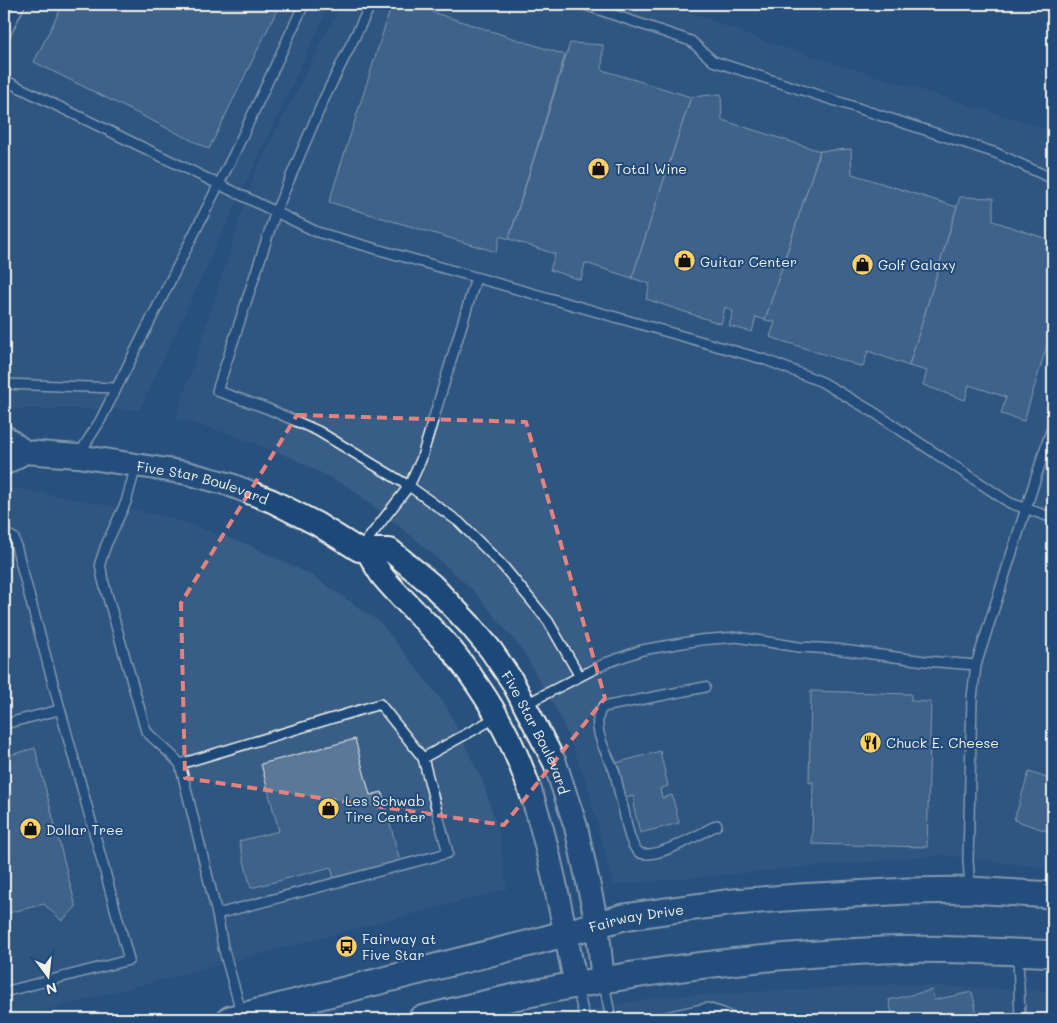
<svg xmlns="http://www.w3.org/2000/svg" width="1057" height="1023" font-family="Mali,sans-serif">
  <rect width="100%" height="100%" fill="#28517e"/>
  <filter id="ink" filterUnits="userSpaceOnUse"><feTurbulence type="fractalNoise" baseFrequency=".02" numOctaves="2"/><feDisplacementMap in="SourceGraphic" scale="10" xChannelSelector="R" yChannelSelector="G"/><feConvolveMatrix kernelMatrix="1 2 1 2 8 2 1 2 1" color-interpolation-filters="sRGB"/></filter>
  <g filter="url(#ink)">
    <!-- built -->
    <g fill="#375d86">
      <polygon points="4,4 330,4 140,409 4,409"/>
      <polygon points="341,4 670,4 760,40 1053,131 1053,869 943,855 613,885 587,783 560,717 523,651 473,590 414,538 350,488 290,457 230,434 176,418 255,172"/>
      <polygon points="4,486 165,516 249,545 312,575 380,622 446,706 483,782 500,836 507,889 13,1019 4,1019"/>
      <polygon points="897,984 1053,992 1053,1019 544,1019 659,997"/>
    </g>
    <!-- building -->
    <g fill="#5b7899" stroke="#f4f1e8">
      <polygon points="63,4 280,4 209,149 34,62"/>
      <polygon points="392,4 432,4 432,12 565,55 509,239 500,236 496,252 329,202"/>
      <polygon points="570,43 603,45 602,70 691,97 632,278 585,263 581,280 550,270 555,254 509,239"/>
      <polygon points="721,94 722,120 820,151 765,320 756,317 752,332 729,326 733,311 725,307 721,324 646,299 650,284 632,278 691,97"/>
      <polygon points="851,149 852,174 957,207 909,366 868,351 863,367 770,337 775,322 765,320 820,151"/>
      <polygon points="960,197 993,198 993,221 1053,241 1053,325 1024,421 1001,414 1006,397 969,385 965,400 923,385 927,371 909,366"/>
      <polygon points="811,691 911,694 911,701 931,702 927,847 812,844 813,782 809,783"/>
      <polygon points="355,739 370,795 382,792 400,862 334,879 331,867 251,888 239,841 279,831 261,764"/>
      <polygon points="4,742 6,742 10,755 35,748 76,907 62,921 44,904 4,914"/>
      <polygon points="660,751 668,786 660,789 662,798 672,795 679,823 640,833 633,804 635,804 633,796 625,798 616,763"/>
      <polygon points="1029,772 1053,780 1053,833 1014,820"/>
      <polygon points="932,990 934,1000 972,992 978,1019 893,1019 889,1000"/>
      <polygon points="1049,999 1053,1000 1053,1019 1047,1019"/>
    </g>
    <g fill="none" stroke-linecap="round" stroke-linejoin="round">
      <defs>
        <g id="service">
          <polyline points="371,4 324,99 276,211 217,391 266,408 318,431 409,486 459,522 503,566 548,621 579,675"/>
          <polyline points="582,4 691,41 713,61 996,153 1053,179"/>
          <polyline points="4,37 20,4"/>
          <polyline points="4,80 317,232 766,360 822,382 875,413 1010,503 1053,518"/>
          <polyline points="4,384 115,388"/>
          <polyline points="78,456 100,421 234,154 304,4"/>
          <path d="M136 466 126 502 106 545 100 563 103 580 146 731C157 743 169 751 180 764L217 914"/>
          <path d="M4 533 14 538C51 679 91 819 129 960L4 992"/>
          <polyline points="361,548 409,486 421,460 476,278"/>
          <path d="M705 687 603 707C598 714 597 719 598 728 600 744 608 756 614 770 618 784 620 798 624 811 626 821 630 848 640 853 656 860 702 833 717 825"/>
          <polyline points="524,705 606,663 642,650 700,640 737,637 799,647 835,649 925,661 976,665"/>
          <polyline points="4,724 59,710"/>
          <polyline points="180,764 380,704 423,758"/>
          <polyline points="970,888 968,860 972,698 976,665 1053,424"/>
          <polyline points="1018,953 1020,1019"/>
          <polyline points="604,983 611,1019"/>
          <polyline points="577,988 585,1019"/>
          <polyline points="242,1015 223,947 217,914 448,853 423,758 497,717"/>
          <polyline points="656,1019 707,1008 723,1013 734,1019"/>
        </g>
        <g id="tertiary">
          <polyline points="4,436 25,452"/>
          <path id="s1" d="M4 464 25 452 78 456 187 473 228 484 272 501 317 524 359 550H390L432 585 470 625 491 650 512 681 555 763 576 827 597 924 603 981"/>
          <path d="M367 551C373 560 377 569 383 577 404 602 429 624 451 649 463 664 475 681 486 698 542 784 555 887 576 985"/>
        </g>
        <g id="secondary">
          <path id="s2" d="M230 1019 538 941 624 917 672 910 734 902 799 897 908 891 970 890 1053 895"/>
          <path d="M421 1019C572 980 728 957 883 950 940 948 997 951 1053 954"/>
        </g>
      </defs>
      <!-- service casing -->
      <use href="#service" stroke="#f4f1e8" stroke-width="12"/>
      <!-- tertiary casing -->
      <use href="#tertiary" stroke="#f4f1e8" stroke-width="26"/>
      <!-- secondary casing -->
      <use href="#secondary" stroke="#f4f1e8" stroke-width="29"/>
      <!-- service -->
      <use href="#service" stroke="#1f4a7a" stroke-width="9"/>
      <!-- tertiary -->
      <use href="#tertiary" stroke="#1f4a7a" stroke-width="22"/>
      <!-- secondary -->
      <use href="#secondary" stroke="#1f4a7a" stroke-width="25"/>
    </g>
  </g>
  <!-- marked area -->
  <path d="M0 0H1057V1023H0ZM297 415 526 422 605 698 504 825 185 778 181 603Z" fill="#28517e" fill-opacity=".55" fill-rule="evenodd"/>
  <path fill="none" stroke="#e4827e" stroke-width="4" stroke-dasharray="10 6" stroke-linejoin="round" d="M297 415 526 422 605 698 504 825 185 778 181 603Z"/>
  <!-- icons -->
  <defs>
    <symbol id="shop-disc" viewBox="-11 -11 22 22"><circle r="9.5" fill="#ffd166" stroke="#1f4a7a"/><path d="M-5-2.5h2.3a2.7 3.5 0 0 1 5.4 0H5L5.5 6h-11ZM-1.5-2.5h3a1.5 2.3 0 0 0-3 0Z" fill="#111"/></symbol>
    <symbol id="restaurant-disc" viewBox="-11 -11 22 22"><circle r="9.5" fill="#ffd166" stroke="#1f4a7a"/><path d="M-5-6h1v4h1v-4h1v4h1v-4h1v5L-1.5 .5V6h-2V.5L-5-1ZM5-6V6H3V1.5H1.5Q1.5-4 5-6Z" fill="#111"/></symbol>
    <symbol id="bus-disc" viewBox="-11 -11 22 22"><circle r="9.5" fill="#ffd166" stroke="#1f4a7a"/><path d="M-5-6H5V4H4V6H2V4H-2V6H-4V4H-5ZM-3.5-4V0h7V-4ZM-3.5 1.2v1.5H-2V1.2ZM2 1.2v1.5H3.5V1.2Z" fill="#111"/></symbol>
  </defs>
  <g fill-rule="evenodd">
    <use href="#shop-disc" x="586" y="156" width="25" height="25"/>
    <use href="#shop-disc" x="672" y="248" width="25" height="25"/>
    <use href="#shop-disc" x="850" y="252" width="25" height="25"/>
    <use href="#restaurant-disc" x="858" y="730" width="25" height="25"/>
    <use href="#shop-disc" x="316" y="796" width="25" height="25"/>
    <use href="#shop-disc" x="18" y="816" width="25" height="25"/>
    <use href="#bus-disc" x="334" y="934" width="25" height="25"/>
  </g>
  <g text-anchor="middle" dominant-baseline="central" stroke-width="4" stroke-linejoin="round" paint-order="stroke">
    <!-- poi labels -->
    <g font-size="14" fill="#f4f1e8" stroke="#1f4a7a" text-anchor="start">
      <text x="615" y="168">Total Wine</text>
      <text x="700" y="261">Guitar Center</text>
      <text x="878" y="264">Golf Galaxy</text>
      <text x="886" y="742">Chuck E. Cheese</text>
      <text x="345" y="800">Les Schwab<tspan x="345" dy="16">Tire Center</tspan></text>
      <text x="46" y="829">Dollar Tree</text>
      <text x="362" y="938">Fairway at<tspan x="362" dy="16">Five Star</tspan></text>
    </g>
    <!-- street labels -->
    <g font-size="14" fill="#f4f1e8" stroke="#1f4a7a">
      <text stroke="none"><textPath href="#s1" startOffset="205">Five Star Boulevard</textPath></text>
      <text stroke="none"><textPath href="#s1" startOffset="645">Five Star Boulevard</textPath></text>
      <text stroke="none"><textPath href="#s2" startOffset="419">Fairway Drive</textPath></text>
    </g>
  </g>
  <!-- margin -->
  <rect width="1057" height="1023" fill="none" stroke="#1f4a7a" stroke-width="20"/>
  <rect x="10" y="10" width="1037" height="1003" fill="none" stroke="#f4f1e8" stroke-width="2" filter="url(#ink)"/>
  <!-- north arrow -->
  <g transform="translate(48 976) rotate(165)" stroke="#1f4a7a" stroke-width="4" paint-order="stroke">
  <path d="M0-4L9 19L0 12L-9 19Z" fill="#f4f1e8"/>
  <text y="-8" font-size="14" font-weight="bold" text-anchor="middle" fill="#f4f1e8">N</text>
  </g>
</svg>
